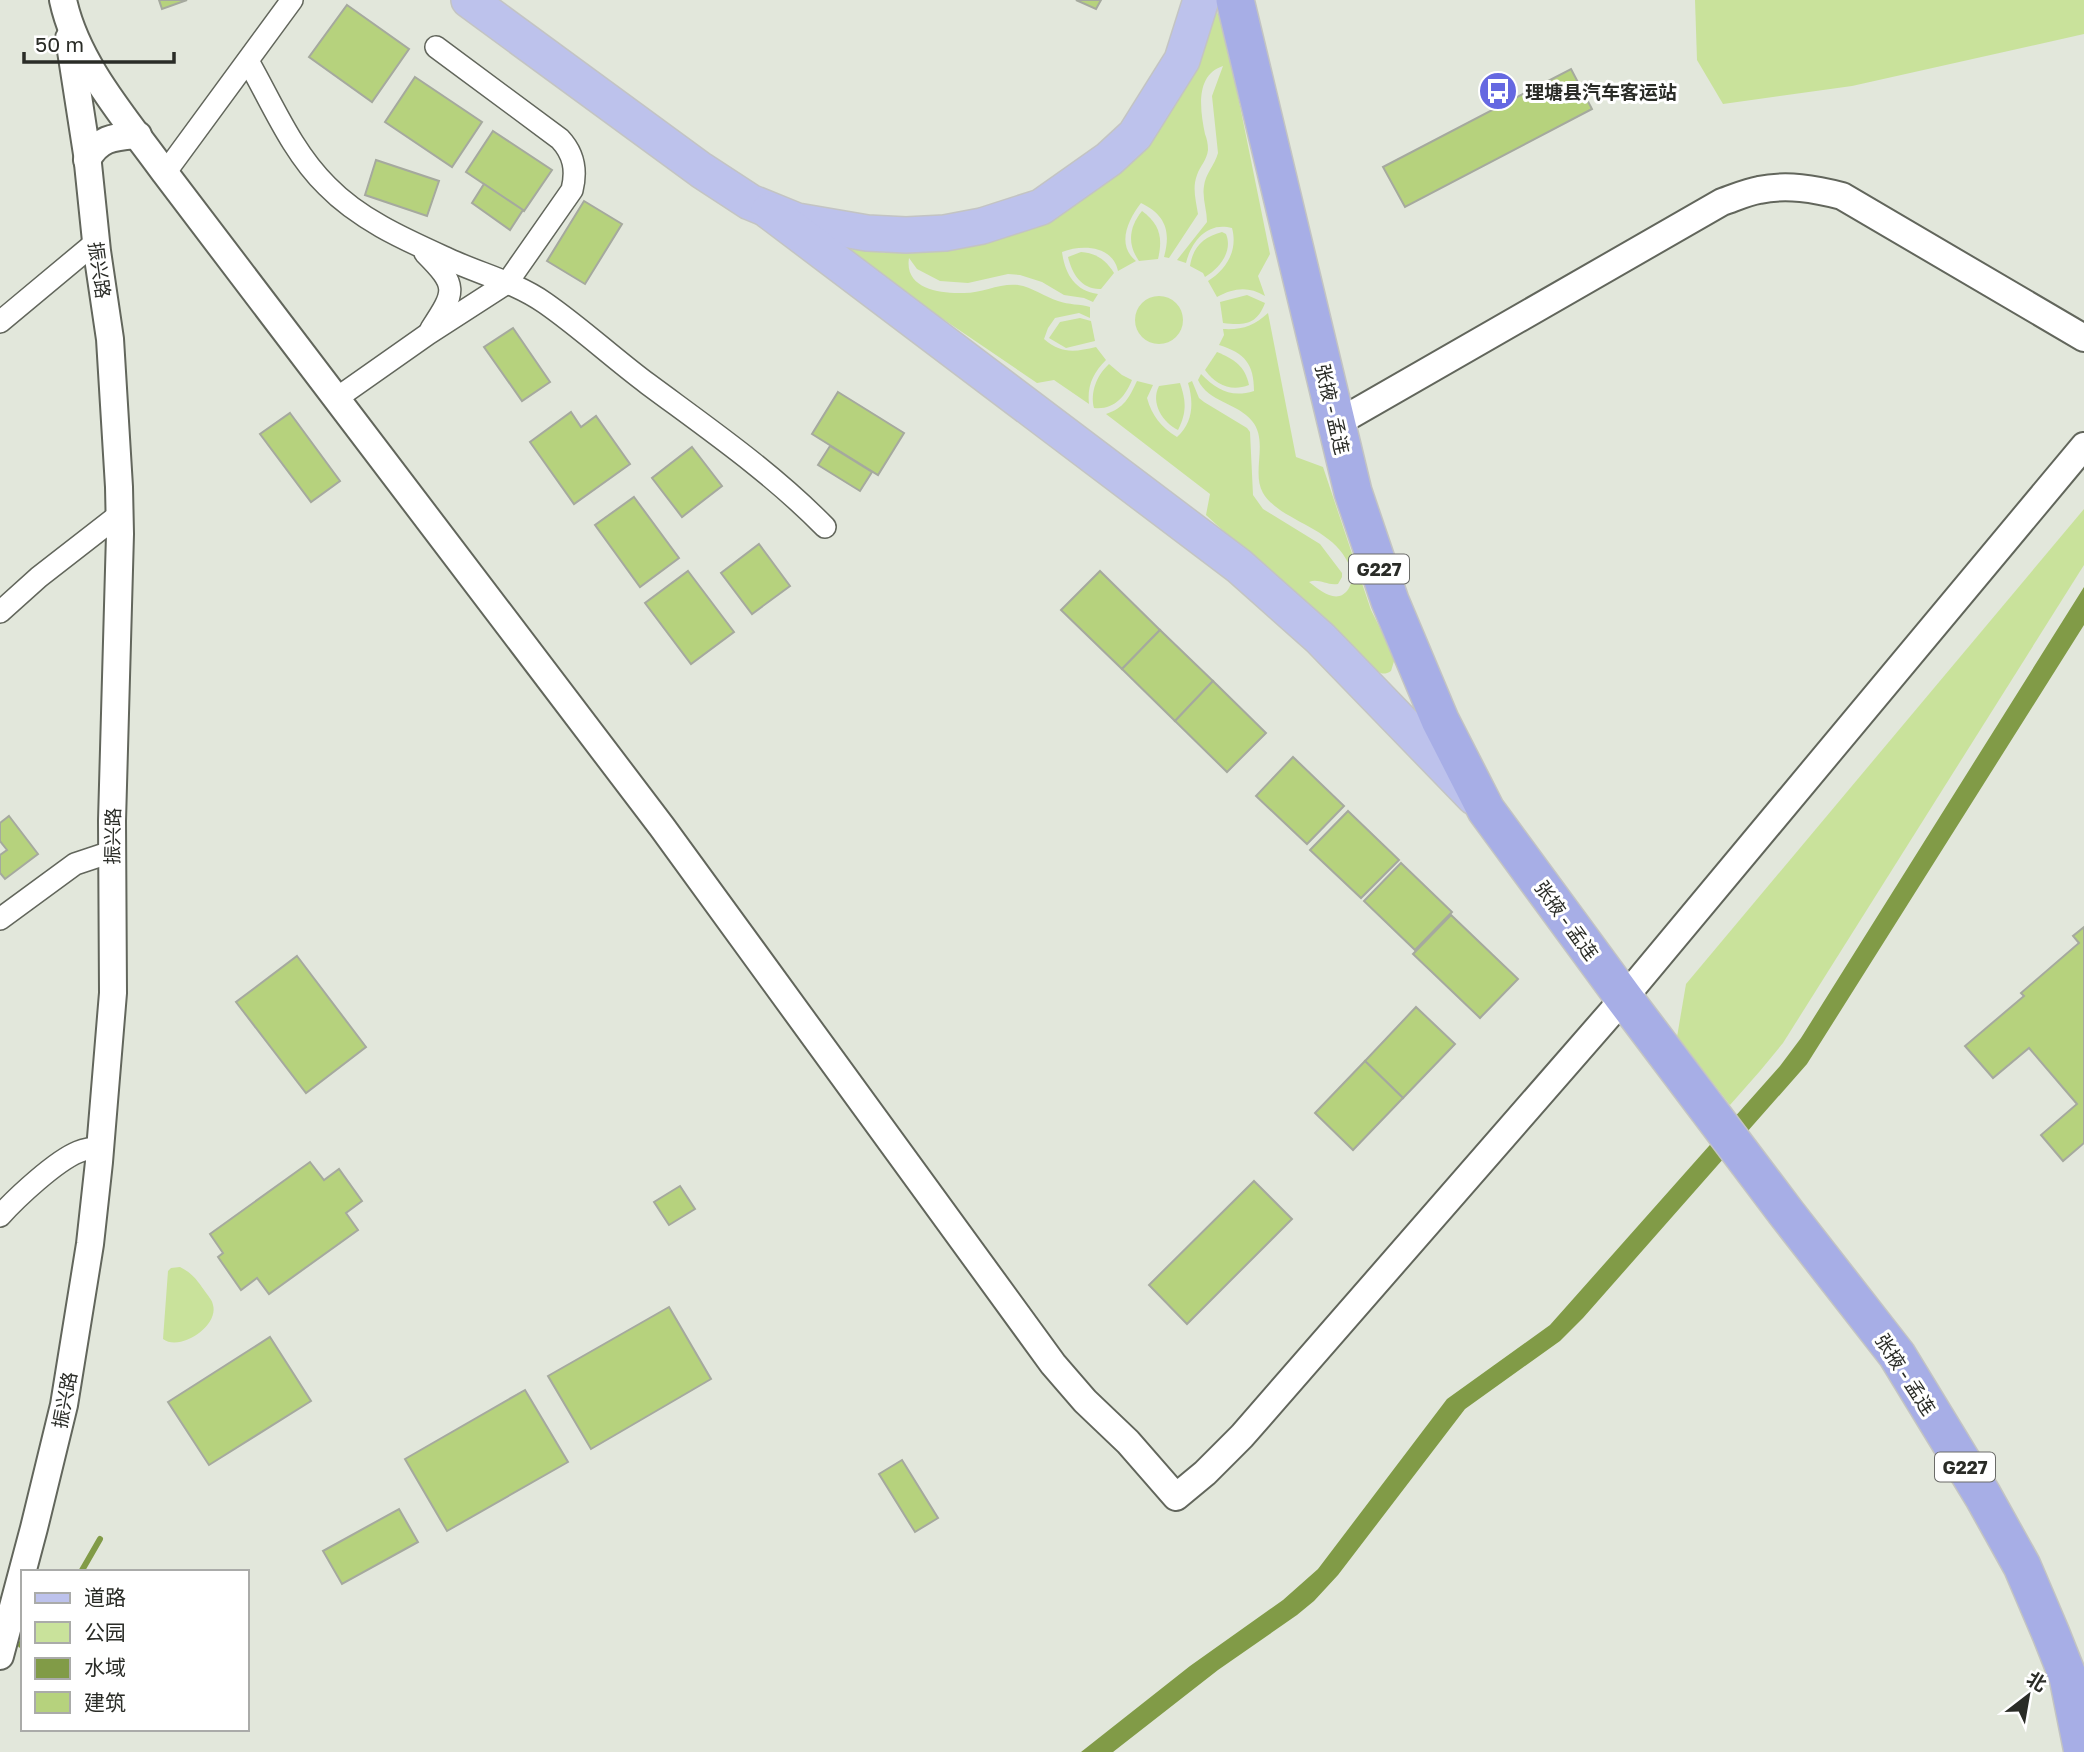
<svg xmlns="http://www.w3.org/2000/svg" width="2084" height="1752" font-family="'Golos Text','Noto Sans SC',sans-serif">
  <rect width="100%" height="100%" fill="#e2e7db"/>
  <!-- green -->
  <g fill="#c9e29b">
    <polygon points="1695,0 2084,0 2084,34 1852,86 1723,104 1697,60"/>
    <path d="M1216 9 1222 25 1228 47 1270 254 1258 276 1265 296C1248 286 1234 288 1217 297L1208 281C1227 269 1238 250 1232 228 1207 221 1191 242 1186 263L1177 260 1207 222C1207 210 1202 198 1204 186 1205 174 1215 165 1218 153L1212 96 1223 66C1195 75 1200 110 1205 134 1207 139 1208 144 1208 150 1207 160 1200 166 1197 175 1192 188 1196 201 1198 214L1169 258 1164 257C1171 232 1166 215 1141 203 1128 220 1116 245 1136 261L1118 271C1113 246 1083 244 1062 252 1065 274 1075 291 1098 294L1093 302 1084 298 1064 295 1042 282 1020 275 1008 274 968 283 940 281 917 269 909 258C904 289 940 294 964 293 982 293 1000 283 1018 285 1032 287 1045 297 1058 301 1069 305 1080 304 1090 307V318L1079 313 1055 318 1048 328 1044 339C1061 354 1075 352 1096 347L1106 360C1093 373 1087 386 1089 404L1054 380 1037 383 859 262 842 246 886 253 932 251 1046 220Z"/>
    <path d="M1142 211C1160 224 1163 238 1158 259L1139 261C1127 244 1129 227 1142 211Z"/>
    <path d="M1222 232 1226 234C1233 251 1220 268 1205 277L1203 273 1190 266C1193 247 1203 237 1222 232Z"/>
    <path d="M1081 252C1096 253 1106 260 1114 273L1101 289C1082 290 1072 274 1068 257Z"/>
    <path d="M1247 295 1265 303C1257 324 1245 326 1223 323L1220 302Z"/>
    <circle cx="1159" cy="320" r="24"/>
    <path d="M1268 313 1296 457 1323 467 1371 610 1395 658 1391 671C1383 676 1379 673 1372 667L1206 515 1210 494 1106 414C1124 408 1129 398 1137 381L1153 385 1147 398C1152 416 1161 427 1177 437 1193 423 1194 403 1188 383L1192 381 1199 398 1204 402 1247 428 1250 432 1253 495 1263 509 1320 544 1342 573V577L1338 584C1327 586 1319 578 1309 582 1321 591 1338 606 1349 588 1351 584 1354 578 1353 573 1352 568 1348 563 1346 559 1328 526 1279 520 1263 493 1251 472 1269 441 1252 421 1238 403 1208 402 1198 380L1201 374C1217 390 1231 398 1254 391 1254 364 1245 353 1219 345L1224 335 1223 329C1242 330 1254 326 1268 313Z"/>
    <polygon points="1080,318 1091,321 1095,341 1066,348 1049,338 1060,322"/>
    <path d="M1217 352C1234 359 1245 366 1249 385 1231 392 1216 385 1205 370Z"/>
    <path d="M1109 364 1122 375 1132 380C1125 397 1114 410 1094 408 1090 392 1097 375 1109 364Z"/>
    <path d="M1180 383C1186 401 1187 412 1178 430 1163 423 1150 403 1159 386Z"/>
    <polygon points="2084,509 2084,565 1783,1043 1760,1071 1730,1105 1677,1037 1686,984"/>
    <path d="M180 1267C192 1273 197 1280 204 1290 207 1295 212 1299 213 1305 219 1326 180 1352 163 1339L168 1271 171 1268Z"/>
  </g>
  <!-- water -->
  <polygon fill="#819b47" points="2084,587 2084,625 1807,1064 1583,1318 1560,1341 1465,1409 1338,1575 1314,1601 1297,1615 1218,1670 1113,1752 1081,1752 1190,1666 1283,1600 1318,1569 1447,1399 1550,1325 1780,1066 1801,1038"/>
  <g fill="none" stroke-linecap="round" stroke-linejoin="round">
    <!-- stream -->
    <g stroke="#819b47" stroke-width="6">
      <polyline points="81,1572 100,1539"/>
      <polyline points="21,1645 23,1640"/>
    </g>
  </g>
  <!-- building -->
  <g fill="#b6d27d" stroke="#a5a99e" stroke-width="2">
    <polygon points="159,0 187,0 162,9"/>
    <polygon points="1076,0 1101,0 1096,9"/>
    <polygon points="347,5 409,49 372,102 309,57"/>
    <polygon points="1571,69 1592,109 1405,207 1383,167"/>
    <polygon points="415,77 482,122 452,167 385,122"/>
    <polygon points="493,131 552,170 524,211 466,172"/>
    <polygon points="376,160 439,181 427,216 365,195"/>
    <polygon points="484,184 523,210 510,230 472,203"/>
    <polygon points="584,201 622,224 585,284 547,261"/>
    <polygon points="513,328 550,382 522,401 484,347"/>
    <polygon points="838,392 904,433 878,475 812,434"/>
    <polygon points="571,412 581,427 596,416 630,464 574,504 530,442"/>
    <polygon points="290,413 340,481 311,502 260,434"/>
    <polygon points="830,446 872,472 860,491 818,465"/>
    <polygon points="692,447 722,486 682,517 652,478"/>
    <polygon points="634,497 679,558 640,587 595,525"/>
    <polygon points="759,544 790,586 752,614 721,573"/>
    <polygon points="688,571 734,632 691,664 645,603"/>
    <polygon points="1100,571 1160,630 1122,669 1061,610"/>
    <polygon points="1160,630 1213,681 1175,721 1122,669"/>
    <polygon points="1213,681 1266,733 1227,772 1175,721"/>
    <polygon points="1293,757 1344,806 1307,844 1256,796"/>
    <polygon points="1348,811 1399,860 1361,898 1310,850"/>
    <polygon points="9,816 38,854 5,879 0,873 0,855 7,850 0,841 0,823"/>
    <polygon points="1401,863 1452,912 1415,950 1364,901"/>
    <polygon points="1451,915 1518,979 1480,1018 1413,954"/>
    <polygon points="2084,927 2084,1143 2063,1161 2041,1135 2077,1104 2029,1048 1993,1078 1965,1046 2024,996 2021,993 2079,943 2073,936"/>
    <polygon points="297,956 366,1047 306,1093 236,1002"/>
    <polygon points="1416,1007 1455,1044 1403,1098 1365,1061"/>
    <polygon points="1365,1061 1403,1098 1353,1150 1315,1113"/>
    <polygon points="310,1162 324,1180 339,1169 362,1201 346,1213 358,1230 269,1294 257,1278 241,1290 218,1257 223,1253 210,1234"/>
    <polygon points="1254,1181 1292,1219 1187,1324 1149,1285"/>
    <polygon points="680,1186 695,1209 669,1225 654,1202"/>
    <polygon points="669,1307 711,1379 591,1449 548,1376"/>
    <polygon points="270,1337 311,1401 209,1465 168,1402"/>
    <polygon points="525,1390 568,1462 447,1531 405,1459"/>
    <polygon points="902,1460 938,1518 915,1532 879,1474"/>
    <polygon points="399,1509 418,1542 342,1584 323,1551"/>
  </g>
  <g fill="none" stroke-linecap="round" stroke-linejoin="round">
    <defs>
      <g id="minor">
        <path d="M248 61C272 103 292 152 327 186 360 220 406 240 448 259 480 274 515 282 545 303 581 328 613 358 648 384 710 430 771 472 825 527"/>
        <polyline points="165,173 292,0"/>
        <path d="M425 253C458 286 456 291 431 329"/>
        <polyline points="0,322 96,242"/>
        <path d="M337 398 428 334 507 283 572 190C577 170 574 154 560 139L436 47"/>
        <polyline points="0,612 39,577 120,514"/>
        <polyline points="0,919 75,864 111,852"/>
        <path d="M0 1216C17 1197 56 1161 78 1152 85 1149 93 1148 100 1148"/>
      </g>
      <g id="tertiary">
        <path d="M63 0C77 65 127 120 165 173L662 827 1053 1364 1085 1401 1128 1442 1176 1497 1205 1473 1242 1436 1624 998 2084 446"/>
        <path d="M87 160C99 137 115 137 138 135"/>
        <path d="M1337 423 1722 202C1734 198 1747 192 1759 190 1787 184 1815 189 1842 196L2084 338"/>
        <polyline points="0,1656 34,1528 64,1405 90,1244 99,1162 113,993 112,821 120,534 119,487 110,339 97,251 87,154 69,38"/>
      </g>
      <g id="primary">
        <polyline points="469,0 701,170 750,202 797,221 867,233 906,235 945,233 982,226 1041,207 1109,159 1135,135 1182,60 1201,0"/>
        <polyline points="769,211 1239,566 1320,638 1474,797"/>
      </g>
      <polyline id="trunk" points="1235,0 1353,492 1390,601 1440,720 1486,810 1624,998 1787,1214 1897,1355 1983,1496 2022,1566 2051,1634 2068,1677 2083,1752"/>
    </defs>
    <!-- minor casing -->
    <use href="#minor" stroke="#62665c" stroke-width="24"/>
    <!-- tertiary casing -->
    <use href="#tertiary" stroke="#62665c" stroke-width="30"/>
    <!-- primary casing -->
    <use href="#primary" stroke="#c3c4c3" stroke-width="38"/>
    <!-- trunk casing -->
    <use href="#trunk" stroke="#c3c4c3" stroke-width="40"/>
    <!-- minor -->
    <use href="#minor" stroke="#fff" stroke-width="21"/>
    <!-- tertiary -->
    <use href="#tertiary" stroke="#fff" stroke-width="26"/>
    <!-- primary -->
    <use href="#primary" stroke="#bdc2ec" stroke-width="35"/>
    <!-- trunk -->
    <use href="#trunk" stroke="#a7aee6" stroke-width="37"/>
  </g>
  <!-- icons -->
  <defs>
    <symbol id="bus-disc" viewBox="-11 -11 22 22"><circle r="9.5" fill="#6568e1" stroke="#fff"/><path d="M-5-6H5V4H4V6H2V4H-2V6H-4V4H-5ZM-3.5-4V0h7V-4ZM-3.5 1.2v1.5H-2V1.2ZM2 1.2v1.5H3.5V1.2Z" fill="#fff"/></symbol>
  </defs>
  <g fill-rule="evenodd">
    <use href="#bus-disc" x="1476" y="69" width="44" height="44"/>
  </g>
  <g text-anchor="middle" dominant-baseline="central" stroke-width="6" stroke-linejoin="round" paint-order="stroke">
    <!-- shield labels -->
    <g fill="#fff" stroke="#6a6b68" stroke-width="2">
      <rect x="1349" y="554.5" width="60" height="29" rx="5"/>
      <rect x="1935" y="1452.5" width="60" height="29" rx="5"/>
    </g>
    <g font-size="18" font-weight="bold" fill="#2a2c27">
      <text x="1379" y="569">G227</text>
      <text x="1965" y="1467">G227</text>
    </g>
    <!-- poi labels -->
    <g font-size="19" font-weight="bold" fill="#2a2c27" stroke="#fff" text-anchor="start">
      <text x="1525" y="91">理塘县汽车客运站</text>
    </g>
    <!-- street labels -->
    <g font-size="19" fill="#2a2c27" stroke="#fff">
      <text transform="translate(100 270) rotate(82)">振兴路</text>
      <text transform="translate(1333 409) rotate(77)">张掖 - 孟连</text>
      <text transform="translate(112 836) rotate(-89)">振兴路</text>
      <text transform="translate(1567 920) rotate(54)">张掖 - 孟连</text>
      <text transform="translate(1906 1374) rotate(57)">张掖 - 孟连</text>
      <text transform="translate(64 1400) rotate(-79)">振兴路</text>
    </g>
  </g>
  <!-- legend -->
  <rect x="21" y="1570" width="228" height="161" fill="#ffffff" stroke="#aaaba9" stroke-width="2"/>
  <rect x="35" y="1593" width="35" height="10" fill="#bdc2ec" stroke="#aaaba9" stroke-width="2"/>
  <text x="84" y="1605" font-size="21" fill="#2a2c27">道路</text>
  <rect x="35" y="1622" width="35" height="21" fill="#c9e29b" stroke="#aaaba9" stroke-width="2"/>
  <text x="84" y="1640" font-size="21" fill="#2a2c27">公园</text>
  <rect x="35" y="1658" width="35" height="21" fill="#819b47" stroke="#aaaba9" stroke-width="2"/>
  <text x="84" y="1675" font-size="21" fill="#2a2c27">水域</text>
  <rect x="35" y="1692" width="35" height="21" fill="#b6d27d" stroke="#aaaba9" stroke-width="2"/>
  <text x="84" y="1710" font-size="21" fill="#2a2c27">建筑</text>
  <!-- north arrow -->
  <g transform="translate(2028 1696) rotate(31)" stroke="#ffffff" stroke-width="5" paint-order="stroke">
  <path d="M0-5L12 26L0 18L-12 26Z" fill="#2a2c27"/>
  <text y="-10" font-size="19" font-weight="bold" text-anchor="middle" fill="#2a2c27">北</text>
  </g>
  <!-- scale -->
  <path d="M24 52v10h150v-10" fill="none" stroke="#2a2c27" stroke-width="3.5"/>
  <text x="35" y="52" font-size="21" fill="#2a2c27" stroke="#ffffff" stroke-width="5" paint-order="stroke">50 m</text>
</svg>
